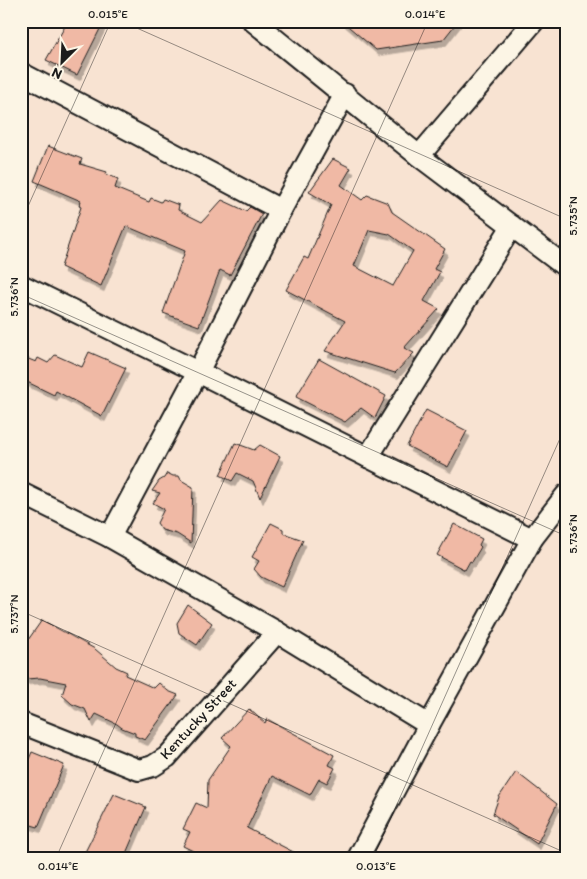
<svg xmlns="http://www.w3.org/2000/svg" width="587" height="879" font-family="Itim,sans-serif">
  <defs>
    <filter id="shadow"><feDropShadow dx="3" dy="5.5" stdDeviation="0" flood-color="#0004"/></filter>
  </defs>
  <rect width="100%" height="100%" fill="#f8e3d2"/>
  <filter id="ink" filterUnits="userSpaceOnUse"><feTurbulence type="fractalNoise" baseFrequency=".02" numOctaves="2"/><feDisplacementMap in="SourceGraphic" scale="10" xChannelSelector="R" yChannelSelector="G"/><feConvolveMatrix kernelMatrix="1 2 1 2 8 2 1 2 1" color-interpolation-filters="sRGB"/></filter>
  <g filter="url(#ink)">
    <!-- building -->
    <g fill="#f0b9a5" stroke="#1c1c1c" fill-rule="evenodd" filter="url(#shadow)">
      <polygon points="68,21 104,21 77,75 46,60"/>
      <polygon points="342,21 458,21 443,40 376,50"/>
      <polygon points="48,146 82,159 80,164 107,172 106,174 118,179 115,188 149,202 151,198 161,202 163,199 179,205 178,210 202,222 222,200 246,211 250,207 262,214 230,275 220,270 199,326 163,313 185,251 126,226 101,286 61,267 81,207 79,206 81,201 34,181"/>
      <path d="M333 159 351 168 341 185 362 200 367 195 388 203 392 212 445 249 434 269 440 272 424 301 439 309 404 348 414 353 395 373 325 351 345 321 286 290 304 257 308 259 331 205 309 192ZM369 230 389 234 413 251 393 286 354 266Z"/>
      <polygon points="89,352 126,368 102,416 56,391 54,395 21,379 21,356 36,362 38,358 48,363 55,355 82,367"/>
      <polygon points="319,359 386,396 375,418 361,408 345,422 296,397"/>
      <polygon points="426,410 467,431 448,467 407,446"/>
      <polygon points="235,443 254,450 260,445 280,456 260,498 253,481 237,473 232,481 220,475"/>
      <polygon points="167,473 173,476 179,476 181,480 193,487 191,543 177,534 162,530 157,523 164,509 153,503 160,493 152,491 159,481 164,478"/>
      <polygon points="271,523 283,529 283,533 303,540 282,587 261,577 254,569 259,561 252,557"/>
      <polygon points="454,524 482,539 479,545 481,547 472,562 470,561 465,570 437,555"/>
      <polygon points="188,605 212,623 197,645 179,633 177,623"/>
      <polygon points="42,620 95,649 116,667 127,672 125,675 154,688 159,683 168,691 178,695 145,740 135,736 135,733 122,728 117,724 96,714 91,722 85,709 72,704 62,695 66,683 40,678 26,679 21,673 21,650"/>
      <polygon points="249,709 265,723 267,719 334,755 329,765 335,768 327,783 319,779 310,795 272,776 247,828 305,858 207,858 183,846 190,832 183,829 196,803 207,808 208,780 231,746 222,738"/>
      <polygon points="32,752 64,765 38,827 21,822 21,777"/>
      <polygon points="516,772 557,804 537,844 493,814 499,797"/>
      <polygon points="114,794 146,807 124,858 82,858"/>
    </g>
    <g fill="none" stroke-linecap="round" stroke-linejoin="round">
      <defs>
        <g id="street">
          <polyline points="253,21 419,156 566,267"/>
          <polyline points="21,73 281,210"/>
          <polyline points="419,156 534,21"/>
          <polyline points="21,285 198,372 281,210 345,94"/>
          <polyline points="368,457 512,226"/>
          <polyline points="21,493 110,537 277,632 429,725 532,539"/>
          <polyline points="110,537 198,372 532,539 566,495"/>
          <polyline points="21,723 139,770 153,766 167,757 277,632"/>
          <polyline points="358,858 429,725"/>
        </g>
      </defs>
      <!-- street casing -->
      <use href="#street" stroke="#1c1c1c" stroke-width="24"/>
      <!-- street -->
      <use href="#street" stroke="#fcf5e5" stroke-width="20"/>
    </g>
  </g>
  <!-- ticks -->
  <path fill="none" stroke="#1c1c1c" stroke-width="1" stroke-opacity="0.45" d="M121 21 566 219M21 222 111 21M21 294 566 536M21 611 566 853M56 858 428 21M373 858 566 425"/>
  <g text-anchor="middle" dominant-baseline="central" stroke-width="4" stroke-linejoin="round" paint-order="stroke">
    <!-- street labels -->
    <g font-size="15" fill="#1c1c1c" stroke="#fcf5e5">
      <text transform="translate(198 719) rotate(-47)">Kentucky Street</text>
    </g>
  </g>
  <!-- margin -->
  <rect width="587" height="879" fill="none" stroke="#fcf5e5" stroke-width="55"/>
  <!-- north arrow -->
  <g transform="translate(62 62) rotate(204)" stroke="#fcf5e5" stroke-width="4" paint-order="stroke">
  <path d="M0-4L9 19L0 12L-9 19Z" fill="#1c1c1c"/>
  <text y="-8" font-size="14" font-weight="bold" text-anchor="middle" fill="#1c1c1c">N</text>
  </g>
  <rect x="28" y="28" width="532" height="824" fill="none" stroke="#1c1c1c" stroke-width="2"/>
  <g font-size="12" text-anchor="middle" fill="#1c1c1c">
    <text x="108" y="18">0.015°E</text>
    <text x="425" y="18">0.014°E</text>
    <text transform="translate(573 216) rotate(-90)" y="4">5.735°N</text>
    <text transform="translate(14 297) rotate(-90)" y="4">5.736°N</text>
    <text transform="translate(573 534) rotate(-90)" y="4">5.736°N</text>
    <text transform="translate(14 614) rotate(-90)" y="4">5.737°N</text>
    <text x="58" y="870">0.014°E</text>
    <text x="376" y="870">0.013°E</text>
  </g>
</svg>
